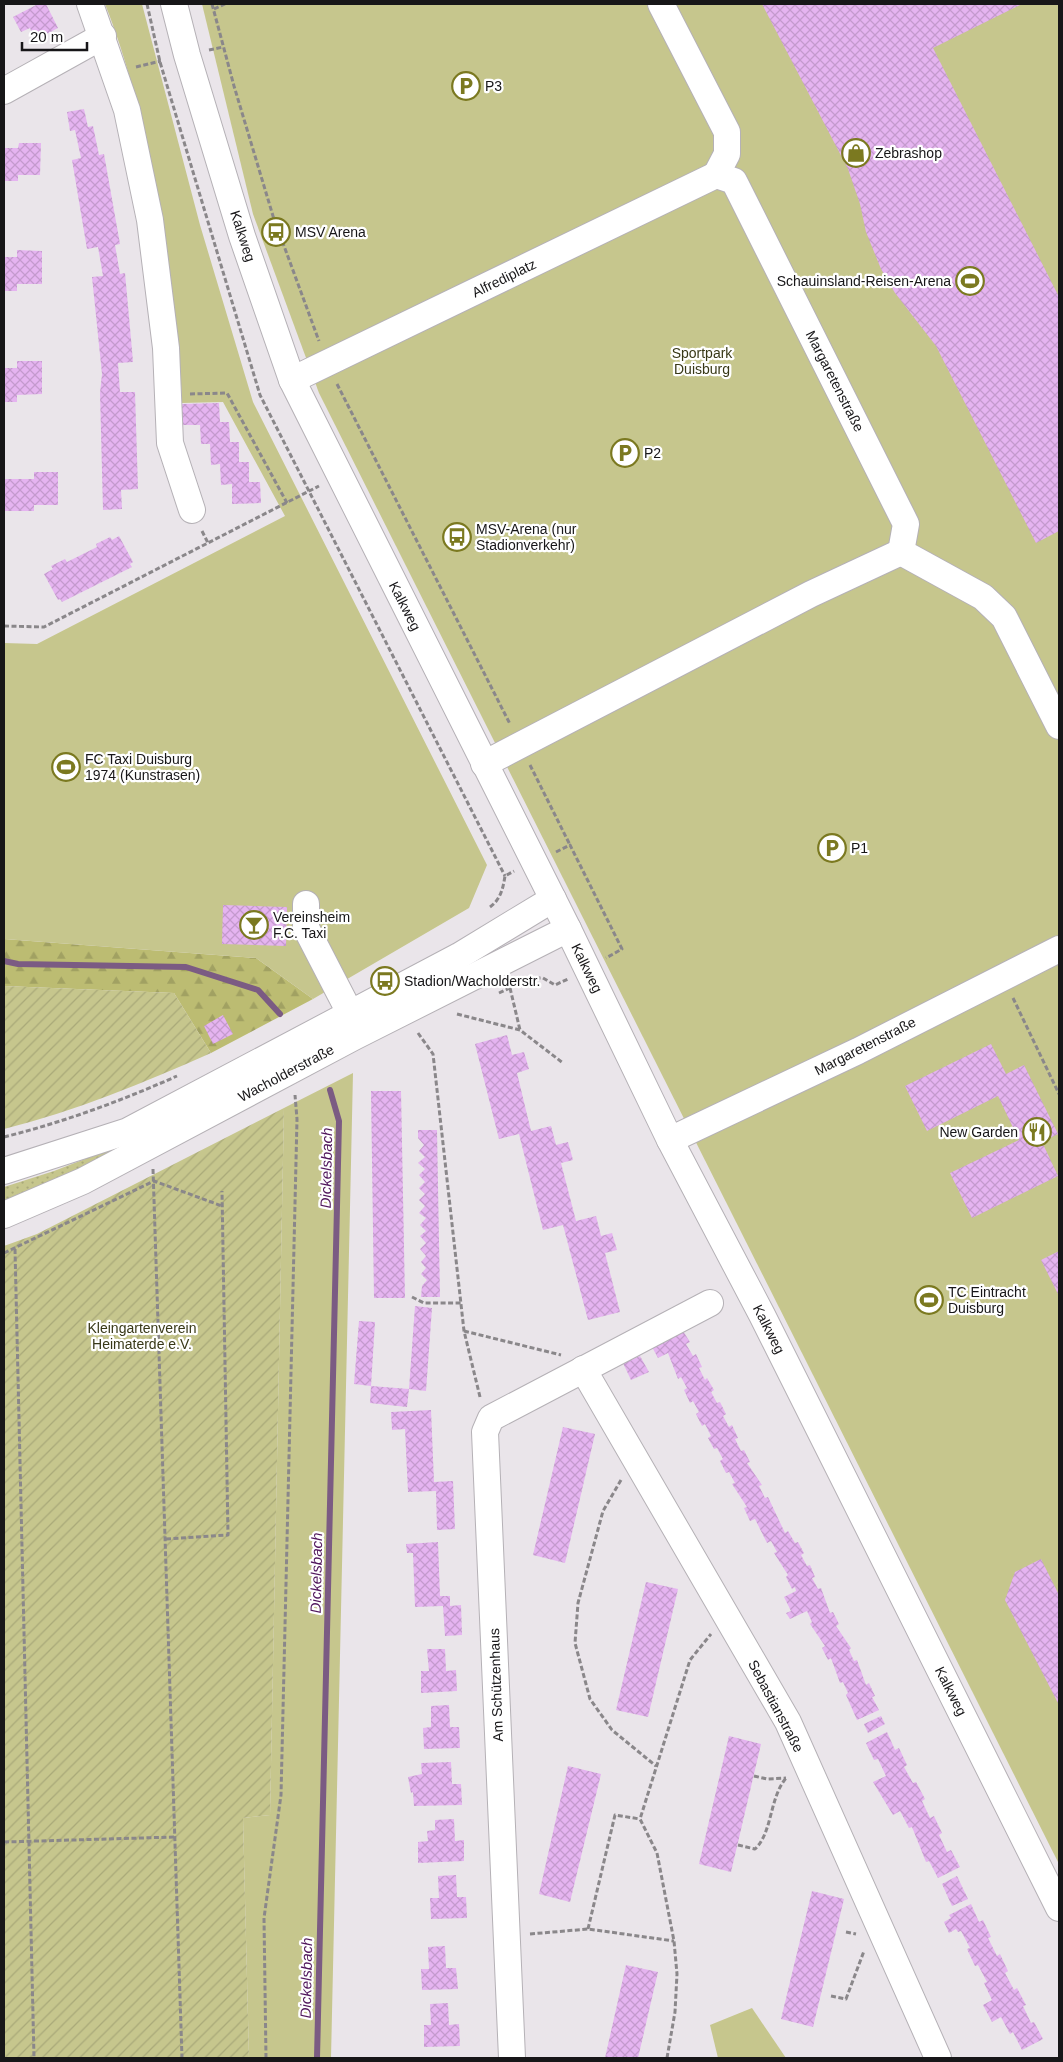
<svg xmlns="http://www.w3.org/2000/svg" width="1063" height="2062" font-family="Arial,sans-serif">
  <defs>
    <pattern id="grass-dots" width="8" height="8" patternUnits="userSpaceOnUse" patternTransform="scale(1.25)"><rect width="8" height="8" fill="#c6c68d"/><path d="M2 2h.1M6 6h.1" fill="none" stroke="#a9a979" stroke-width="1.8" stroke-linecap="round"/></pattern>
    <pattern id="forest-firs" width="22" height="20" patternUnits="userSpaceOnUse" patternTransform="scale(1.25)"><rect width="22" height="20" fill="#bcbc72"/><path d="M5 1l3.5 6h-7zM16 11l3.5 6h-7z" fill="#a1a162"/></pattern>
    <pattern id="garden-furrows" width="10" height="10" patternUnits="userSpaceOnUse" patternTransform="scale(1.25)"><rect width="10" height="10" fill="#c6c68d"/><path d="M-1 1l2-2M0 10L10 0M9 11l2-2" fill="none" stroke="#a9a979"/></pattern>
    <pattern id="building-cross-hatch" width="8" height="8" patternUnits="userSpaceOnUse" patternTransform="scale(1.25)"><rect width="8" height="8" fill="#e5b4f0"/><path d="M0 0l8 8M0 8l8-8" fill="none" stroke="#c49acd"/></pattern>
  </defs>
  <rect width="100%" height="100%" fill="#eae5ea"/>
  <!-- grass -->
  <polygon fill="url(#grass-dots)" points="121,1145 123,1149 4,1202 4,1187 54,1171"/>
  <!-- forest -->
  <polygon fill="url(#forest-firs)" points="4,939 256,958 313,999 211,1053 174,993 4,986"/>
  <!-- park -->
  <g fill="#c6c68d">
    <path d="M105 4H142L200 225 253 402 487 865 469 908 313 999 256 958 4 939V643L37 644 285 516 223 402 182 403C179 326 168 251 153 176 140 115 128 62 105 4Z"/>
    <polygon points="202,4 1059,4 1059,1864 319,393 253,214"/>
    <polygon points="353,1073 331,2058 249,2058 243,1818 270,1815 284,1108"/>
    <polygon points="752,2008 786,2058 718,2058 710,2025"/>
  </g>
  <!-- garden -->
  <g fill="url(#garden-furrows)">
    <path d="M4 986 174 993 211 1053C143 1083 76 1111 4 1129Z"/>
    <polygon points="284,1108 270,1815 243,1818 249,2058 4,2058 4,1246 37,1234"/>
  </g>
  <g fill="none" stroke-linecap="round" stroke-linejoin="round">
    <!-- stream -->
    <g stroke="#7b5b83" stroke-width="6">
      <polyline points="4,961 18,964 186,967 258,990 280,1014"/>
      <polyline points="317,2058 339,1121 330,1090"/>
    </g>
  </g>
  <!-- building -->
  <g fill="url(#building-cross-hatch)">
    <polygon points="38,4 46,4 58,28 35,40 30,28 21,32 13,17"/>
    <polygon points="762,4 1022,4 933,48 1059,297 1059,531 1036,543 936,346 895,293 881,269 866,232 860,204 848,169"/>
    <polygon points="84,109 88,127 93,126 99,155 104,154 120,244 115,245 120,274 125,273 131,339 133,362 118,363 120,392 135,392 138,489 121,490 122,509 103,510 100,393 102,374 92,277 103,276 98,247 87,249 72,160 81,158 75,130 70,131 67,112"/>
    <polygon points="19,143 41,143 40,175 18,175 18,181 4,181 4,148 18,148"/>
    <polygon points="17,250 42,251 42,284 17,284 17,291 4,291 4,257 17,257"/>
    <polygon points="17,361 42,361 42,394 17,395 17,402 4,402 4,368 17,368"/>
    <polygon points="219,403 220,422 229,422 230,442 239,442 239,462 249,462 249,482 260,482 261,503 232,504 232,484 221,485 220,464 211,465 210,444 201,444 200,425 182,425 182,404"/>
    <polygon points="34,472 58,472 58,505 34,505 34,511 4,511 4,479 34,479"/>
    <polygon points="119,536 133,562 130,564 132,567 62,602 60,599 58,600 44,574 53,569 51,566 65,559 67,562 97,547 96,544 110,537 112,540"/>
    <polygon points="223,905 287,907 286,946 222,944"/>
    <polygon points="223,1015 233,1034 213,1044 204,1026"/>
    <polygon points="507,1035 512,1055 524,1052 529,1069 517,1073 531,1131 551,1126 556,1145 568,1142 573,1160 561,1163 576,1221 596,1216 601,1236 612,1233 617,1250 605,1253 620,1312 588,1320 563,1225 543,1230 519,1134 499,1139 475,1044"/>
    <polygon points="991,1044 1006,1074 1024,1065 1058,1134 1042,1142 1058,1176 972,1218 950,1173 1019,1140 998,1096 927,1131 905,1086"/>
    <polygon points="371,1091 401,1091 405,1298 374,1298"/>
    <polygon points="418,1130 437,1130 440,1297 421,1297 422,1286 427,1280 421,1274 426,1268 421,1262 426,1256 420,1249 426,1243 420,1236 426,1231 420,1225 426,1218 419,1213 425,1206 419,1200 425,1194 419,1188 425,1182 419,1175 425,1169 418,1163 425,1157 419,1151 424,1145 418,1138"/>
    <polygon points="1059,1251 1059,1296 1041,1260"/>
    <polygon points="415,1306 432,1308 426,1391 409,1389"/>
    <polygon points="359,1321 375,1322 371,1386 354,1384"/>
    <polygon points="683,1331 690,1342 686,1344 693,1356 696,1354 702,1367 699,1368 705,1380 707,1378 714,1390 711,1392 717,1403 720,1402 726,1414 723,1416 729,1427 732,1425 738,1438 735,1439 741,1451 744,1450 750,1462 747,1463 762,1485 759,1486 765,1498 768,1497 785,1533 788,1531 795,1543 798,1542 804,1553 801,1555 807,1566 810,1565 815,1577 812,1578 818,1589 821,1588 830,1613 833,1612 839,1624 836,1626 851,1648 849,1650 854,1661 857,1660 866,1685 869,1683 875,1696 872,1697 879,1710 857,1720 846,1695 848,1693 843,1682 840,1683 831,1658 828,1660 822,1648 825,1646 810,1624 812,1622 807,1611 790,1619 786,1613 791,1611 784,1597 796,1591 795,1587 792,1589 786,1577 788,1575 774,1553 777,1552 771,1541 767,1543 755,1519 750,1521 744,1508 747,1507 732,1484 735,1483 729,1472 726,1473 720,1461 723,1459 717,1448 714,1449 708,1438 711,1436 705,1424 702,1426 696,1414 699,1412 693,1401 690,1403 684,1390 687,1388 681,1377 678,1379 668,1353 658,1358 652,1347"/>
    <polygon points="640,1356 649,1372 631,1380 623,1363"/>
    <polygon points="371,1386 409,1389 407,1407 370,1403"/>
    <polygon points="431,1410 434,1482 453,1481 455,1529 437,1530 436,1491 408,1492 405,1429 392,1430 391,1412"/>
    <polygon points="563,1427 595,1434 565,1563 533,1555"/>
    <polygon points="438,1542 440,1596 450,1596 450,1606 461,1605 462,1635 445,1636 443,1606 415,1607 413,1553 407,1553 406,1544"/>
    <polygon points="1041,1559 1059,1595 1059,1705 1005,1600 1015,1572"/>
    <polygon points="646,1582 678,1589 648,1717 616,1710"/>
    <polygon points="427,1649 445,1649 446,1671 456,1670 457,1691 421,1693 421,1671 429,1671"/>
    <polygon points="449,1705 450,1727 459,1727 460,1748 424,1749 423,1728 431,1727 431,1706"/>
    <polygon points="881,1716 885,1724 868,1733 864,1724"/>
    <polygon points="887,1732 895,1750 899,1748 907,1765 904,1767 913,1783 916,1782 925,1799 922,1801 930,1818 934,1816 942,1833 939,1835 947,1852 951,1850 960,1867 938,1878 929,1861 926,1862 912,1827 909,1828 900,1811 893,1815 873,1782 886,1776 878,1759 874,1760 866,1743"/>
    <polygon points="729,1736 761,1744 731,1872 699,1864"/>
    <polygon points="451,1762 452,1784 461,1784 462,1805 414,1806 413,1792 411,1793 408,1777 422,1774 421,1763"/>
    <polygon points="568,1766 601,1774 570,1902 539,1894"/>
    <polygon points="454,1819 455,1841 464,1840 464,1861 418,1863 418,1842 428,1841 427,1831 435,1830 435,1820"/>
    <polygon points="456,1875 457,1897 466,1897 467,1918 431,1919 430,1898 439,1898 438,1876"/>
    <polygon points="957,1876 968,1899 952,1906 942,1884"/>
    <polygon points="812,1891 844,1899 813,2027 781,2019"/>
    <polygon points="971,1904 979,1922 983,1920 991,1937 988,1938 997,1956 1000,1954 1008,1971 1005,1973 1014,1990 1017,1988 1026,2005 1023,2006 1031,2023 1034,2022 1043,2039 1022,2050 1013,2032 1010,2034 1001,2017 992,2022 983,2005 992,2000 984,1983 987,1982 978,1965 975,1966 967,1949 970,1948 961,1931 958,1932 956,1929 949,1933 944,1922 951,1918 949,1915"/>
    <polygon points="445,1946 446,1968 456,1968 458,1989 422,1990 421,1969 429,1969 428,1947"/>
    <polygon points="626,1965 658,1972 638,2058 605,2058"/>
    <polygon points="448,2003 449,2025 459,2024 460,2046 424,2047 424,2025 431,2025 430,2004"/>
  </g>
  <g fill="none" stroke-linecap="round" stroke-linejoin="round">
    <defs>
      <g id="minor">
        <polyline points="90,4 127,110 150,220 166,348 170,443 192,510"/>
        <polyline points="174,4 187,55 242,236 292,380 568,929 670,1140 762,1315 1059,1908"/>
        <polyline points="661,4 727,132 727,154 716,175"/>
        <polyline points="4,91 103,36"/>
        <polyline points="716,175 734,181 906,524 901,552 983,597 1004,617 1059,726"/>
        <polyline points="292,380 716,175"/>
        <polyline points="484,764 811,594 901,552"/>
        <polyline points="306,904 306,928 351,1015"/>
        <polyline points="670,1140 858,1051 1059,949"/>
        <polyline points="4,1171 128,1131 459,956 553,899"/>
        <polyline points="4,1215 83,1181 354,1037 568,929"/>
        <polyline points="583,1369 788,1722 938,2058"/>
        <polyline points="512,2058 485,1432 491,1418 710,1303"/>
      </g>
    </defs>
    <!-- minor casing -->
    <use href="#minor" stroke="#b5b1b6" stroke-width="28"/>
    <!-- path -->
    <g stroke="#8a878a" stroke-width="3" stroke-dasharray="5 2.5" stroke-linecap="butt">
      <polyline points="147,4 160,62 260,395 505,876"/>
      <polyline points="212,4 234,86 273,216 319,341"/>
      <polyline points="214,9 225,4"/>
      <polyline points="209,50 223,47"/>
      <polyline points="136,67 161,61"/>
      <polyline points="337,384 510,724"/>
      <polyline points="190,394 227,393 287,503"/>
      <polyline points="202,531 208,543"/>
      <polyline points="4,626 44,627 319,486"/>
      <polyline points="530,765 570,845"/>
      <polyline points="556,852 570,845 622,949 606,958"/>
      <path d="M490 907C501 899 503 888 505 876L514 871"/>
      <polyline points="528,978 543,978 555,985 568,979"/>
      <polyline points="510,988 520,1030"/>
      <polyline points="499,993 516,985"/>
      <polyline points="1013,998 1059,1094"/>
      <polyline points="457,1014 520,1030 563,1063"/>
      <polyline points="418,1033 433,1054 464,1331 480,1397"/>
      <path d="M4 1137C64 1122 121 1101 177 1076"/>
      <polyline points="153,1169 182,2058"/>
      <polyline points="15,1249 34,2058"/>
      <polyline points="4,1253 154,1181 222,1206"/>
      <polyline points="412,1297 424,1303 461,1303"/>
      <polyline points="464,1331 561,1355"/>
      <polyline points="621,1480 603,1511 578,1603 575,1643 590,1699 612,1730 656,1766"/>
      <polyline points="166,1539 228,1535 222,1191"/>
      <polyline points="754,1776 767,1779 786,1778"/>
      <polyline points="4,1842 175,1837"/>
      <path d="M738 1845 755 1849C773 1832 769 1797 787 1777"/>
      <polyline points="588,1929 615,1815 640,1819"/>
      <polyline points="846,1932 856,1934"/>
      <polyline points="530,1934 588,1929 674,1941"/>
      <polyline points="831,1996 846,1999 864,1951"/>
      <polyline points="266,2058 264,1918 281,1795 297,1119 295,1095"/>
      <polyline points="667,2058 675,2012 677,1974 674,1941 657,1853 640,1819 690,1660 711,1634"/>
    </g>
    <!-- minor -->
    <use href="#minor" stroke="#fff" stroke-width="26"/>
  </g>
  <!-- icons -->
  <defs>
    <symbol id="parking-ring" viewBox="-11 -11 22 22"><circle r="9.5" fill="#fff" stroke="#7b7920" stroke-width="1.5"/><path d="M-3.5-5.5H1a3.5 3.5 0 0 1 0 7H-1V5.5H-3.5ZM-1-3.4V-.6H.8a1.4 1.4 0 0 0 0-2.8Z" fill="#7b7920"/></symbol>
    <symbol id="shop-ring" viewBox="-11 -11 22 22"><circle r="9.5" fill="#fff" stroke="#7b7920" stroke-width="1.5"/><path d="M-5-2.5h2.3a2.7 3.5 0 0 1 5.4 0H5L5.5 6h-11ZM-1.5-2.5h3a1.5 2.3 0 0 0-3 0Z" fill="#7b7920"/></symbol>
    <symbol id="bus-ring" viewBox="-11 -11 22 22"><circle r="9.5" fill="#fff" stroke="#7b7920" stroke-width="1.5"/><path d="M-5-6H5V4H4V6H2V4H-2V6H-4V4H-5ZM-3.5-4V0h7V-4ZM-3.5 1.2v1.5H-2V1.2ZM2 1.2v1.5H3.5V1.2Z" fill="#7b7920"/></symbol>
    <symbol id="stadium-ring" viewBox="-11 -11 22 22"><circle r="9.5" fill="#fff" stroke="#7b7920" stroke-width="1.5"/><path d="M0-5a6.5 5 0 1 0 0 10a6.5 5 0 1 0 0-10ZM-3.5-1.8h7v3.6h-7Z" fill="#7b7920"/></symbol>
    <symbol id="bar-ring" viewBox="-11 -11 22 22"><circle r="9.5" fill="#fff" stroke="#7b7920" stroke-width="1.5"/><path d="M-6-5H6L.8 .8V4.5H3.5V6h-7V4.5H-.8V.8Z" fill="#7b7920"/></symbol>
    <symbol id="restaurant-ring" viewBox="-11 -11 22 22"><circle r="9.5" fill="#fff" stroke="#7b7920" stroke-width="1.5"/><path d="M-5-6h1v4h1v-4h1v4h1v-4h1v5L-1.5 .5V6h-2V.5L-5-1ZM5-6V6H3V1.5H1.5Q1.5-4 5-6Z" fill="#7b7920"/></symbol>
  </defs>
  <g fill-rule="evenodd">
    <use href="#parking-ring" x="450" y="70" width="32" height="32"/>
    <use href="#shop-ring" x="840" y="137" width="32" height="32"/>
    <use href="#bus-ring" x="260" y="216" width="32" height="32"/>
    <use href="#stadium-ring" x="954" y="265" width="32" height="32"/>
    <use href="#parking-ring" x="609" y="437" width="32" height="32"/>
    <use href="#bus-ring" x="441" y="521" width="32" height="32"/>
    <use href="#stadium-ring" x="50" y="751" width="32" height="32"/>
    <use href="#parking-ring" x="816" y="832" width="32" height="32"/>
    <use href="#bar-ring" x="238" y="909" width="32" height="32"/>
    <use href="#bus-ring" x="369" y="965" width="32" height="32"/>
    <use href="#restaurant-ring" x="1021" y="1116" width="32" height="32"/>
    <use href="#stadium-ring" x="913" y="1284" width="32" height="32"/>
  </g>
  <g text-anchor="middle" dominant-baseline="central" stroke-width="4.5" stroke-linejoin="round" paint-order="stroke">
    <!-- poi labels -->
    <g font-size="14" fill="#171618" stroke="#fff" text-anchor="start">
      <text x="485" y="86">P3</text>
      <text x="875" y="153">Zebrashop</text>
      <text x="295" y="232">MSV Arena</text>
      <text x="951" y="281" text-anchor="end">Schauinsland-Reisen-Arena</text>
      <text x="644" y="453">P2</text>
      <text x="476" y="529">MSV-Arena (nur<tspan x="476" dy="16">Stadionverkehr)</tspan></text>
      <text x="85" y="759">FC Taxi Duisburg<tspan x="85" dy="16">1974 (Kunstrasen)</tspan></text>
      <text x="851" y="848">P1</text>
      <text x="273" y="917">Vereinsheim<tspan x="273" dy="16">F.C. Taxi</tspan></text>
      <text x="404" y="981">Stadion/Wacholderstr.</text>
      <text x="1018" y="1132" text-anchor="end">New Garden</text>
      <text x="948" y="1292">TC Eintracht<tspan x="948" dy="16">Duisburg</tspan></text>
    </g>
    <!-- street labels -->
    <g font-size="14" fill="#171618" stroke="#fff">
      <text transform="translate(243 236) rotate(72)">Kalkweg</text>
      <text transform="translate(504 278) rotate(-26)">Alfrediplatz</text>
      <text transform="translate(835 381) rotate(63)">Margaretenstraße</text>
      <text transform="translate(405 606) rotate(63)">Kalkweg</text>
      <text transform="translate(587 968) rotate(64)">Kalkweg</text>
      <text transform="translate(865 1046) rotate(-27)">Margaretenstraße</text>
      <text transform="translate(286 1073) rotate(-28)">Wacholderstraße</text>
      <text transform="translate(769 1329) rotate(63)">Kalkweg</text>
      <text transform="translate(496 1685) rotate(-92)">Am Schützenhaus</text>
      <text transform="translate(951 1691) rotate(63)">Kalkweg</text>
      <text transform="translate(776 1706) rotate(62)">Sebastianstraße</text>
    </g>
    <!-- park labels -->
    <g font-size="14" fill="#383817" stroke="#fff">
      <text x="702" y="353">Sportpark<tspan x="702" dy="16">Duisburg</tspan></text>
      <text x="142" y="1328">Kleingartenverein<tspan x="142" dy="16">Heimaterde e.V.</tspan></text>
    </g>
    <!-- water labels -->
    <g font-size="15" font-style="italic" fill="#50165c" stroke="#fff">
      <text transform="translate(326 1168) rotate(-89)">Dickelsbach</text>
      <text transform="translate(316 1573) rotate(-89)">Dickelsbach</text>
      <text transform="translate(306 1978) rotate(-89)">Dickelsbach</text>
    </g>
  </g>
  <!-- border -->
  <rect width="1063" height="2062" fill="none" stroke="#171618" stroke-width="10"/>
  <!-- scale -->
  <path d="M22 42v8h65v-8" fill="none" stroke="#171618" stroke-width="2.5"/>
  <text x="30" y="42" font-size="15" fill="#171618" stroke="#ffffff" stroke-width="4" paint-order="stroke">20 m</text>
</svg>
